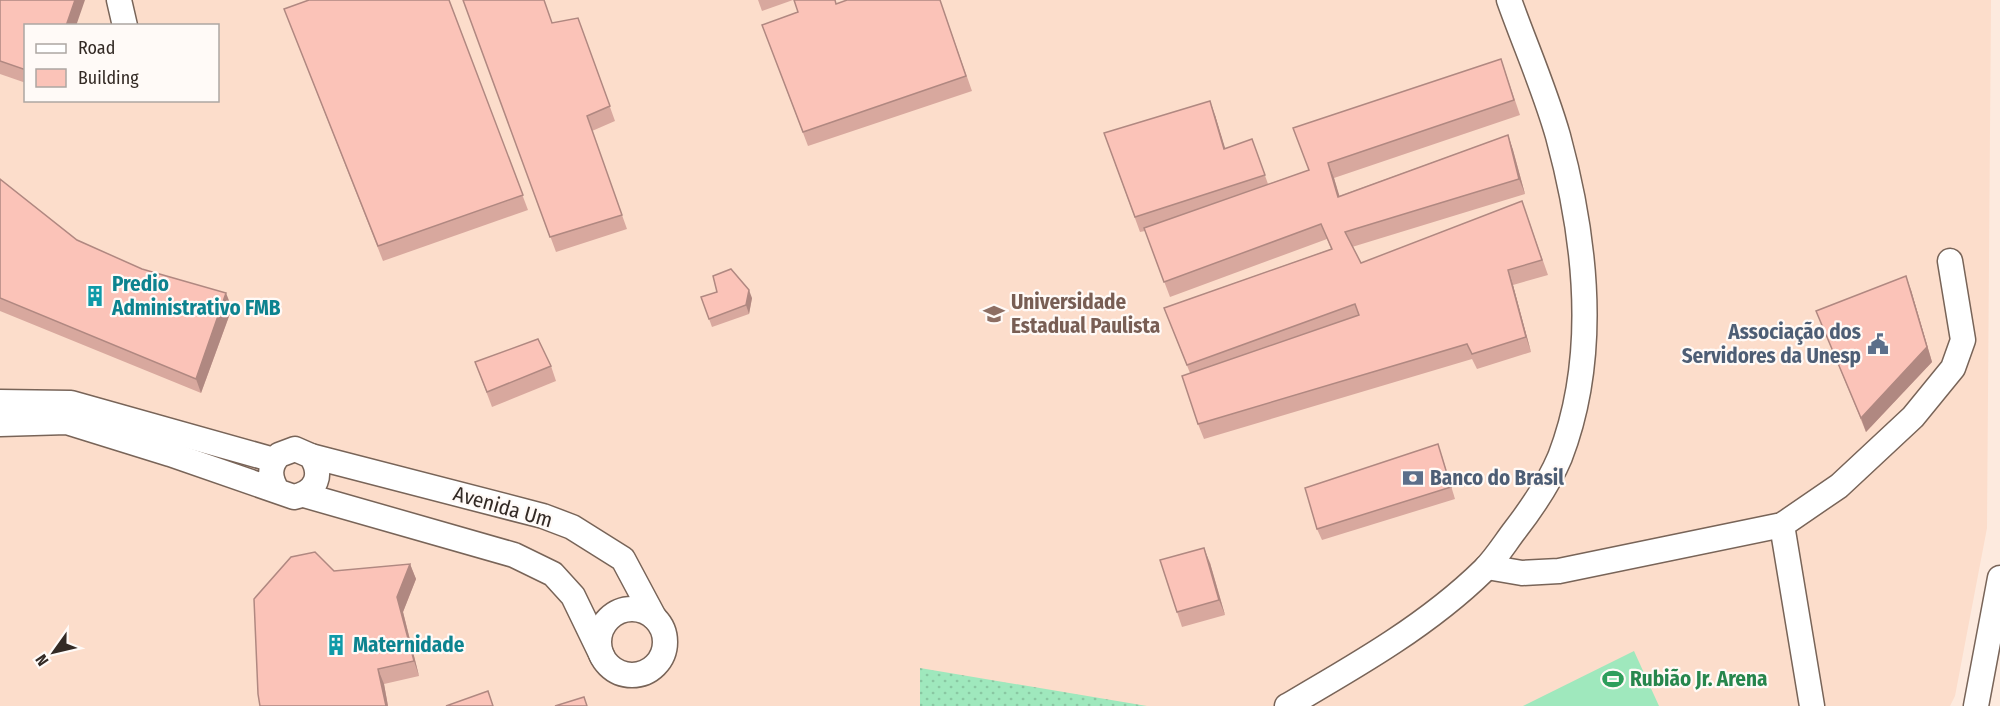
<svg xmlns="http://www.w3.org/2000/svg" width="2000" height="706" font-family="'Fira Sans Condensed',sans-serif">
  <defs>
    <pattern id="park-dots" width="8" height="8" patternUnits="userSpaceOnUse" patternTransform="scale(1.5)"><rect width="8" height="8" fill="#9fe8bd"/><path d="M2 2h.1M6 6h.1" fill="none" stroke="#89c7a2" stroke-width="1.8" stroke-linecap="round"/></pattern>
  </defs>
  <rect width="100%" height="100%" fill="#fdeade"/>
  <!-- built -->
  <path fill="#fcddcb" fill-rule="evenodd" d="M0 0H1991L1987 528 1955 696 1950 706H0ZM26 26H218V100H26Z"/>
  <!-- park -->
  <polygon fill="url(#park-dots)" points="920,668 1147,706 920,706"/>
  <!-- pitch -->
  <polygon fill="#9fe8bd" points="1634,651 1659,706 1523,706"/>
  <g fill="none" stroke-linecap="round" stroke-linejoin="round">
    <defs>
      <g id="minor">
        <polyline points="119,0 125,26"/>
        <polyline points="0,402 71,403 274,460"/>
        <path d="M0 424 67 422 170 454 294 497C317 492 323 474 311 456L295 449 279 455C269 466 269 477 277 490"/>
        <polyline points="311,456 543,516 572,527 623,559 654,617"/>
        <polyline points="304,495 514,555 553,574 573,596 602,656"/>
        <polyline points="1782,525 1812,706"/>
        <polyline points="1487,567 1522,573 1559,571 1782,525 1839,486 1913,417 1953,368 1963,340 1950,261"/>
        <circle cx="632" cy="642" r="33"/>
        <path d="M1287 706C1356 666 1428 625 1484 570 1496 558 1505 543 1515 530 1532 508 1549 483 1560 457 1599 356 1586 239 1558 136 1545 90 1525 45 1509 0"/>
        <polyline points="1976,706 2000,578"/>
      </g>
    </defs>
    <!-- minor casing -->
    <use href="#minor" stroke="#786458" stroke-width="27"/>
    <!-- minor -->
    <use href="#minor" stroke="#fff" stroke-width="24"/>
  </g>
  <!-- wall -->
  <g fill="#d8a89e">
    <polygon points="0,0 26,26 26,83 0,74"/>
    <polygon points="449,0 528,210 383,261 290,24"/>
    <polygon points="463,0 552,23 578,18 615,121 592,131 627,229 556,252"/>
    <polygon points="758,0 793,0 762,11"/>
    <polygon points="794,0 835,0 836,3 940,0 972,91 808,146 762,25 798,12"/>
    <polygon points="1501,59 1520,115 1334,178 1339,196 1508,135 1513,150 1525,194 1352,247 1361,263 1522,201 1548,275 1513,285 1531,352 1477,369 1472,359 1204,439 1198,424 1190,373 1164,308 1331,249 1327,239 1170,297 1145,231 1140,232 1104,133 1215,115 1225,149 1252,139 1268,184 1309,170"/>
    <polygon points="0,179 77,240 142,269 232,308 201,393 0,311"/>
    <polygon points="1911,290 1932,362 1866,432 1816,311"/>
    <polygon points="701,297 752,298 749,314 712,327"/>
    <polygon points="475,362 551,366 556,381 492,407"/>
    <polygon points="1442,456 1455,499 1322,540 1317,529"/>
    <polygon points="1210,563 1225,615 1182,627 1177,612"/>
    <polygon points="410,564 416,579 403,612 419,676 384,684 388,706 260,706 334,571"/>
  </g>
  <!-- shaded-wall -->
  <g fill="#b08881">
    <polygon points="75,0 85,0 76,26 66,26"/>
    <polygon points="1210,101 1215,115 1230,164 1224,149"/>
    <polygon points="1508,135 1513,150 1525,194 1519,179"/>
    <polygon points="1328,163 1334,178 1344,211 1338,197"/>
    <polygon points="1508,270 1513,285 1531,352 1526,337"/>
    <polygon points="1906,276 1911,290 1932,362 1866,432 1861,418"/>
    <polygon points="749,290 752,298 749,314 746,305"/>
    <polygon points="226,293 232,308 201,393 196,379"/>
    <polygon points="1204,548 1210,563 1225,615 1219,600"/>
    <polygon points="410,564 416,579 403,612 419,676 414,661 397,597"/>
    <polygon points="378,669 384,684 388,706 386,706"/>
  </g>
  <!-- building -->
  <g fill="#fbc3b8" stroke="#b08881" stroke-width="1.5">
    <polygon points="0,0 75,0 66,26 26,26 26,70 0,61"/>
    <polygon points="309,0 449,0 523,195 378,246 284,9"/>
    <polygon points="463,0 544,0 552,23 578,18 610,106 587,116 622,215 550,237"/>
    <polygon points="794,0 835,0 836,4 847,0 940,0 966,76 803,132 762,25 798,12"/>
    <polygon points="1501,59 1514,100 1328,163 1338,197 1508,135 1519,179 1345,232 1361,263 1522,201 1542,260 1508,270 1526,337 1472,354 1467,344 1198,424 1182,376 1359,315 1355,304 1187,365 1164,308 1332,249 1321,224 1164,282 1144,228 1309,170 1293,128"/>
    <polygon points="1210,101 1224,149 1252,139 1265,175 1135,217 1104,133"/>
    <polygon points="0,179 77,240 142,269 226,293 196,379 0,298"/>
    <polygon points="731,269 749,290 746,305 709,319 701,297 717,292 713,276"/>
    <polygon points="1906,276 1927,347 1861,418 1816,311"/>
    <polygon points="538,339 551,366 487,392 475,362"/>
    <polygon points="1438,444 1451,487 1317,529 1305,488"/>
    <polygon points="1204,548 1219,600 1177,612 1160,560"/>
    <polygon points="315,552 334,571 410,564 397,597 414,661 378,669 386,706 260,706 258,694 254,599 291,557"/>
    <polygon points="488,691 493,706 446,706"/>
    <polygon points="584,697 587,706 555,706"/>
  </g>
  <!-- icons -->
  <defs>
    <symbol id="building-bare" viewBox="-9 -9 18 18"><path d="M-4-6H4V6H1V3H-1V6H-4ZM-2.5-4.3h1.7v1.8h-1.7ZM.8-4.3h1.7v1.8H.8ZM-2.5-1h1.7V.8h-1.7ZM.8-1h1.7V.8H.8Z" fill="#0f9aa8" stroke="#fffaf7" stroke-width="2.5" paint-order="stroke"/></symbol>
    <symbol id="university-bare" viewBox="-9 -9 18 18"><path d="M0-5L7-2L0 1L-7-2ZM-4 1L0 2.5L4 1V4Q0 6-4 4Z" fill="#8d6e63" stroke="#fffaf7" stroke-width="2.5" paint-order="stroke"/></symbol>
    <symbol id="civic-bare" viewBox="-9 -9 18 18"><path d="M-.6-6.5H3V-4.5H.6V-3L4-1V1h2V6H-6V1h2V-1L-.6-3ZM-1.2 2.5V6h2.4V2.5Z" fill="#5c6f8a" stroke="#fffaf7" stroke-width="2.5" paint-order="stroke"/></symbol>
    <symbol id="bank-bare" viewBox="-9 -9 18 18"><path d="M-6-4H6V4H-6ZM0-2.3a2.3 2.3 0 1 0 0 4.6a2.3 2.3 0 1 0 0-4.6Z" fill="#5c6f8a" stroke="#fffaf7" stroke-width="2.5" paint-order="stroke"/></symbol>
    <symbol id="stadium-bare" viewBox="-9 -9 18 18"><path d="M0-5a6.5 5 0 1 0 0 10a6.5 5 0 1 0 0-10ZM-3.5-1.8h7v3.6h-7Z" fill="#2e9e5b" stroke="#fffaf7" stroke-width="2.5" paint-order="stroke"/></symbol>
  </defs>
  <g fill-rule="evenodd">
    <use href="#building-bare" x="80" y="281" width="30" height="30"/>
    <use href="#university-bare" x="979" y="299" width="30" height="30"/>
    <use href="#civic-bare" x="1863" y="329" width="30" height="30"/>
    <use href="#bank-bare" x="1398" y="463" width="30" height="30"/>
    <use href="#building-bare" x="321" y="630" width="30" height="30"/>
    <use href="#stadium-bare" x="1598" y="664" width="30" height="30"/>
  </g>
  <g text-anchor="middle" dominant-baseline="central" stroke-width="4.5" stroke-linejoin="round" paint-order="stroke">
    <!-- culture labels -->
    <g font-size="21" font-weight="bold" fill="#0d838f" stroke="#fffaf7" text-anchor="start">
      <text x="112" y="284">Predio<tspan x="112" dy="24">Administrativo FMB</tspan></text>
      <text x="353" y="645">Maternidade</text>
    </g>
    <!-- education labels -->
    <g font-size="21" font-weight="bold" fill="#785e54" stroke="#fffaf7" text-anchor="start">
      <text x="1011" y="302">Universidade<tspan x="1011" dy="24">Estadual Paulista</tspan></text>
    </g>
    <!-- service labels -->
    <g font-size="21" font-weight="bold" fill="#4e5e75" stroke="#fffaf7" text-anchor="end">
      <text x="1861" y="332">Associação dos<tspan x="1861" dy="24">Servidores da Unesp</tspan></text>
      <text x="1430" y="478" text-anchor="start">Banco do Brasil</text>
    </g>
    <!-- street labels -->
    <g font-size="21" fill="#332a25" stroke="#fffaf7">
      <text transform="translate(503 507) rotate(16)">Avenida Um</text>
    </g>
    <!-- leisure labels -->
    <g font-size="21" font-weight="bold" fill="#27864d" stroke="#fffaf7" text-anchor="start">
      <text x="1630" y="679">Rubião Jr. Arena</text>
    </g>
  </g>
  <!-- legend -->
  <rect x="24" y="24" width="195" height="78" fill="#fffaf7" stroke="#ada7a3" stroke-width="1.5"/>
  <rect x="36" y="44" width="30" height="9" fill="#ffffff" stroke="#ada7a3" stroke-width="1.5"/>
  <text x="78" y="54" font-size="18" fill="#332a25">Road</text>
  <rect x="36" y="69" width="30" height="18" fill="#fbc3b8" stroke="#ada7a3" stroke-width="1.5"/>
  <text x="78" y="84" font-size="18" fill="#332a25">Building</text>
  <!-- north arrow -->
  <g transform="translate(54 652) rotate(236)" stroke="#fffaf7" stroke-width="4.5" paint-order="stroke">
  <path d="M0-4.5L10 22L0 15L-10 22Z" fill="#332a25"/>
  <text y="-9" font-size="16" font-weight="bold" text-anchor="middle" fill="#332a25">N</text>
  </g>
</svg>
